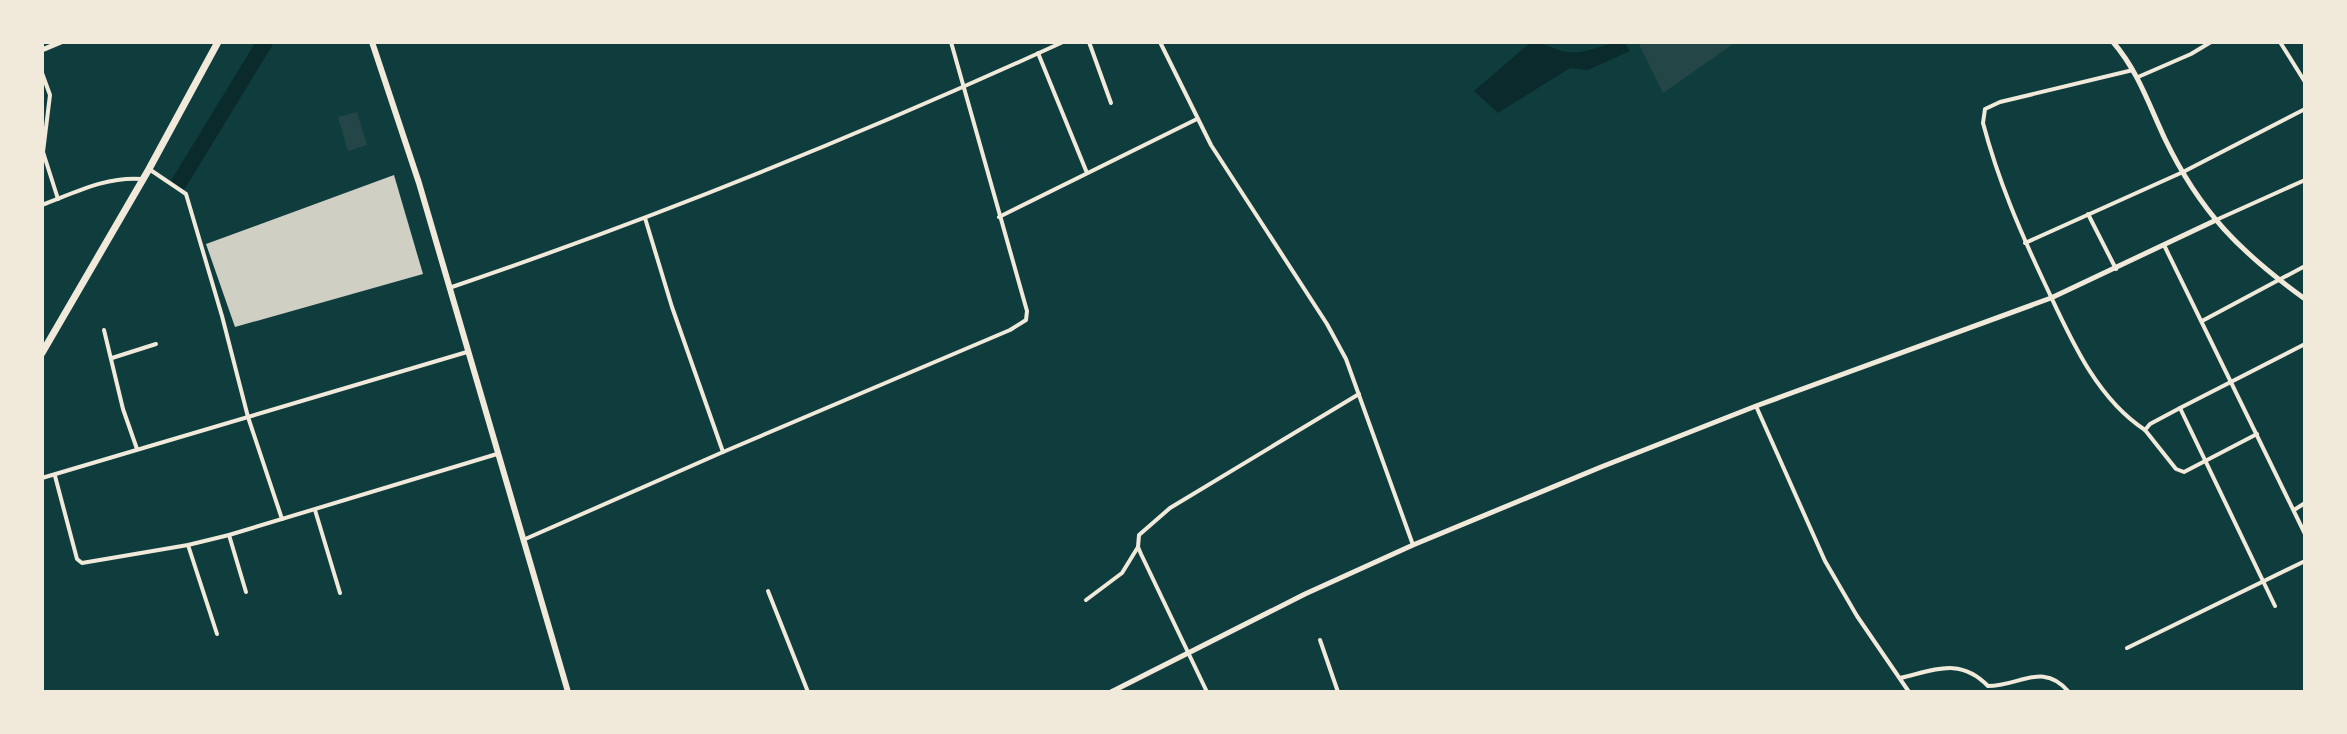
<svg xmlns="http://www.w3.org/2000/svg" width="2347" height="734" font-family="'IBM Plex Sans',sans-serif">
  <rect width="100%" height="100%" fill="#0f3d3e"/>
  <!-- green -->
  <g fill="#244646">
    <polygon points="1638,42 1736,42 1663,93"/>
    <polygon points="357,112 367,145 348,151 338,117"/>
  </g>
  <!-- water -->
  <path fill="#0a2a2b" d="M1531 42C1545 42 1554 50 1567 52 1588 55 1604 42 1624 42L1630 51 1588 70 1570 68 1498 113 1474 91Z"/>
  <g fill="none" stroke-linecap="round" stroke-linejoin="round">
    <!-- river -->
    <polyline stroke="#0a2a2b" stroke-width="16" points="179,183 265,42"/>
  </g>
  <!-- building -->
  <polygon fill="#cfcfc3" points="394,175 423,274 235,327 206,244"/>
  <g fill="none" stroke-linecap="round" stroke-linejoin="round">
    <!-- minor -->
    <g stroke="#f1e9da" stroke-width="4">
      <polyline points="1089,42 1111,103"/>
      <polyline points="1160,42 1211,145 1327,324 1346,359 1413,545"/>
      <polyline points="2280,42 2305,82"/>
      <polyline points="1038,53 1087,173"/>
      <path d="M2133 70 2000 102 1985 109 1983 123C1998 180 2020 231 2045 284 2070 337 2095 397 2145 430"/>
      <polyline points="42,73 50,95 43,152 58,199"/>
      <polyline points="2138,77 2191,54 2211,42"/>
      <polyline points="149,169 186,194 222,316 248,417 282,519"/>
      <path d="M42 205C74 193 107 176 142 179"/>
      <polyline points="2088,214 2116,269"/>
      <polyline points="999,217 1197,119"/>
      <polyline points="2216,220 2305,180"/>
      <polyline points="2025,243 2183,172 2305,109"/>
      <polyline points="2164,245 2305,534"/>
      <path d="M449 288C658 217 862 134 1063 42"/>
      <polyline points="2202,321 2305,266"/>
      <polyline points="104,330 123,409 137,449"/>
      <polyline points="112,358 156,344"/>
      <polyline points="1756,406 1825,561 1857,616 1909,692"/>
      <polyline points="2180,408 2275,606"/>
      <polyline points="2257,434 2184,472 2176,469 2145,430 2150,424 2180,408 2305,344"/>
      <polyline points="723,452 1010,330 1026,320 1027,311 951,42"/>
      <polyline points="55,476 77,559 82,563 188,545 229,535 497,454"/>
      <polyline points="42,478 467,352"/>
      <polyline points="315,510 340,593"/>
      <polyline points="2294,510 2305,503"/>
      <polyline points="229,535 246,592"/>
      <polyline points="523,540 723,452 672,307 645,218"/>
      <polyline points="188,545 217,634"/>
      <polyline points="768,591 808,692"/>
      <polyline points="1086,600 1122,573 1138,547"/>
      <polyline points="1320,640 1338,692"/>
      <polyline points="2127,648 2305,561"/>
      <path d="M1900 678C1935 670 1960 657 1988 686 2020 686 2043 661 2069 692"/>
      <polyline points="1207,692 1141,554 1138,547 1139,535 1170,508 1359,394"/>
    </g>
    <!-- tertiary -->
    <g stroke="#f1e9da" stroke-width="5">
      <path d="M2113 42C2138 71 2149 105 2165 139 2200 212 2240 252 2305 299"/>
      <polyline points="42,50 61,42"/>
      <polyline points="1111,692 1305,594 1413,545 1601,467 1756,406 2051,298 2214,221"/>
    </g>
    <!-- secondary -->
    <polyline stroke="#f1e9da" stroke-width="6" points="372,42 419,183 568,692"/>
    <!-- trunk -->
    <polyline stroke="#f1e9da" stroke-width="7" points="42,353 149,169 218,42"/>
  </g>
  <!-- border -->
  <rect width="2347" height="734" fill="none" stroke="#f1e9da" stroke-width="88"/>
</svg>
